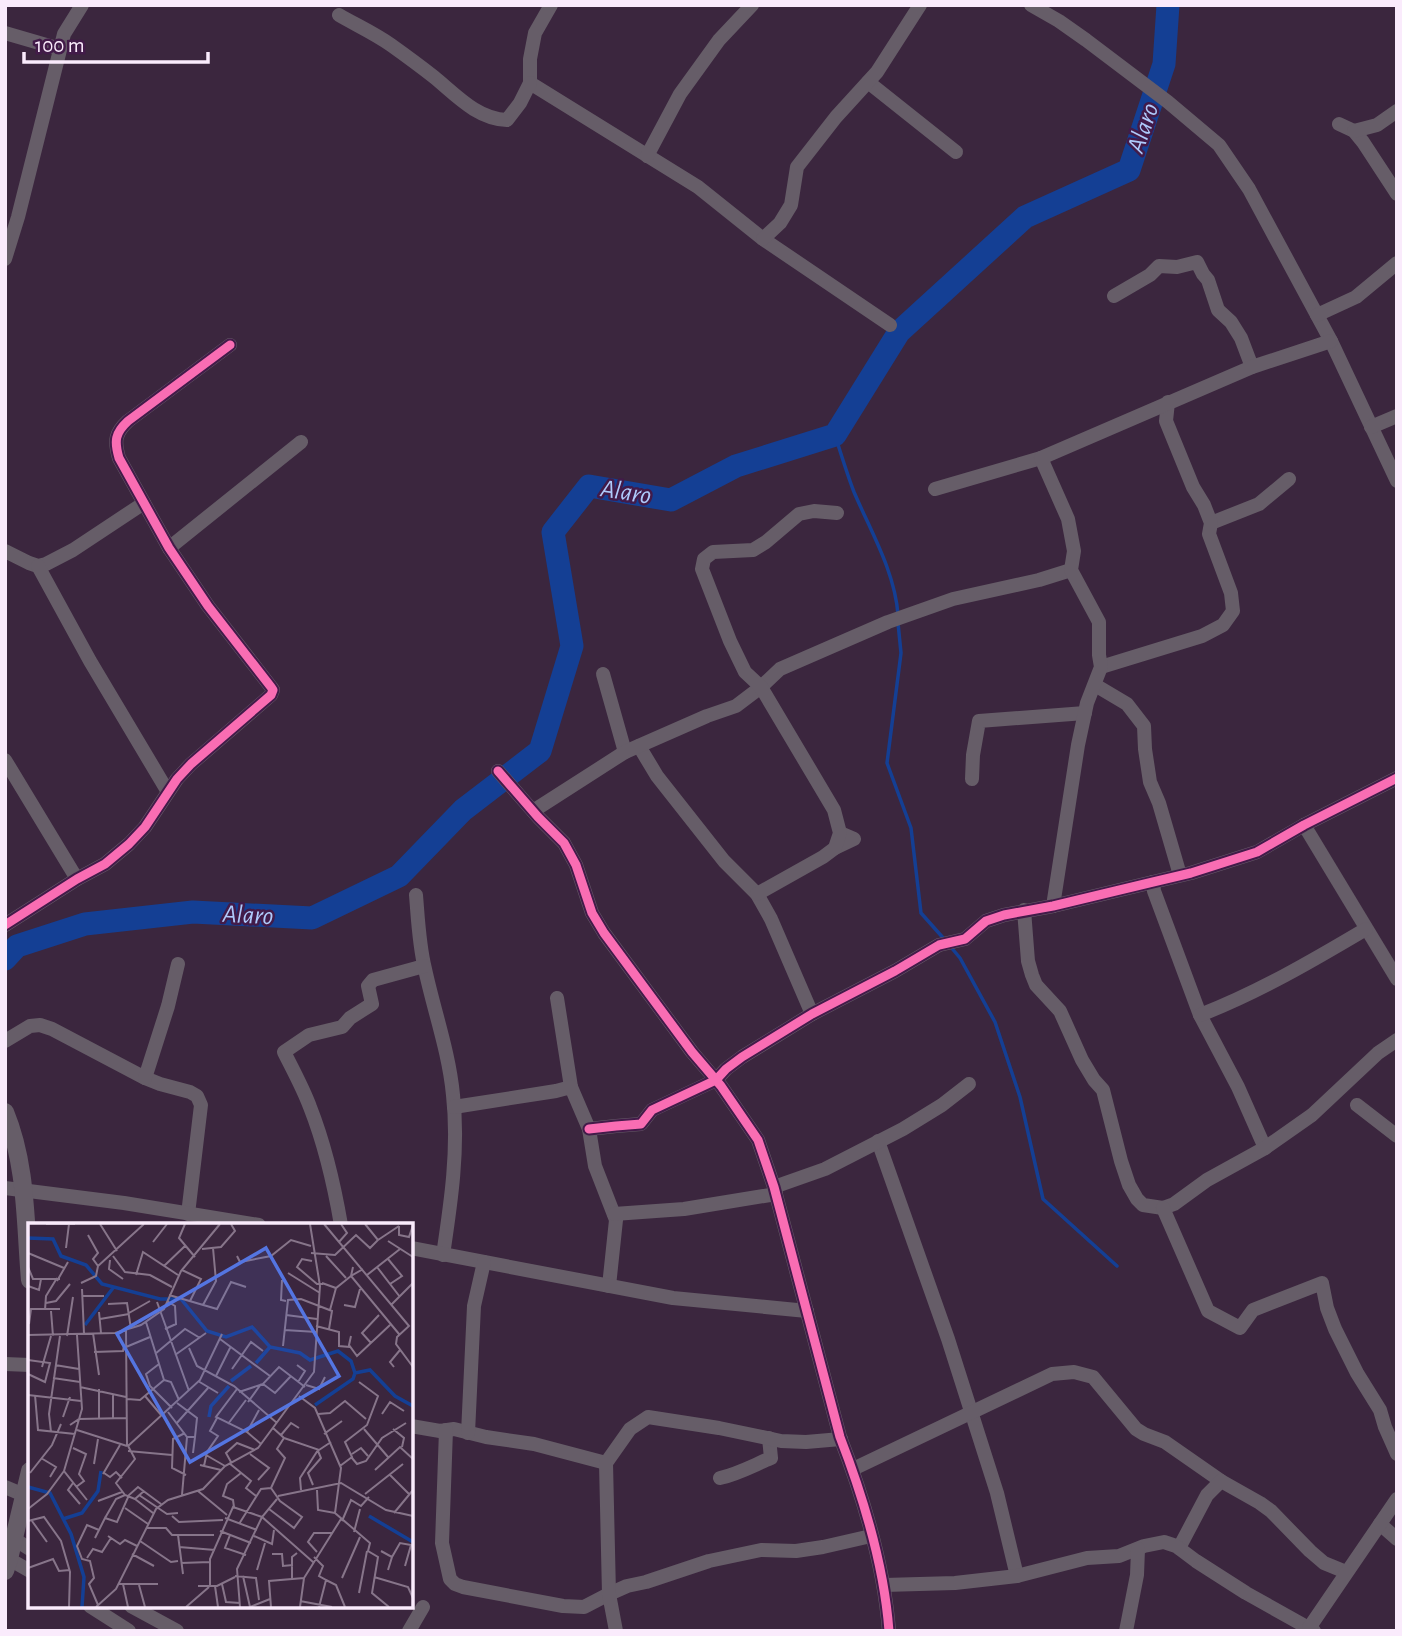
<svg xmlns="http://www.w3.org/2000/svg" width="1402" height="1636" font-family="'Alegreya Sans',sans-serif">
  <rect width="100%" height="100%" fill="#3b263e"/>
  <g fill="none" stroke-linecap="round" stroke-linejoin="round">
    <!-- stream -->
    <g stroke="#143f94" stroke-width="3.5">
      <path d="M835 435C841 454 847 474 854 492 871 532 895 572 898 615"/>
      <polyline points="898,623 901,653 887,763 911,828 921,913 945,940"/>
      <polyline points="950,946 960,958 995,1022 1020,1097 1043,1199 1117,1266"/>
    </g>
    <!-- river -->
    <polyline stroke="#143f94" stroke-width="23" points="5,959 17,946 85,924 193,912 312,918 399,876 463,810 540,751 572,646 553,532 589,486 671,500 736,466 835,435 899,332 1025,217 1129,170 1164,64 1168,5"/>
    <!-- minor -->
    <g stroke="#665d68" stroke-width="14">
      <polyline points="551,5 535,33 530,59 530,83 698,187 763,239 890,325"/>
      <polyline points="1031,5 1059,21 1086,40 1168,102 1219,145 1249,189 1331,341 1397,481"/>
      <path d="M339 15C356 25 374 33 391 45 405 55 420 66 434 77 456 95 477 119 507 120L520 103 530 83"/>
      <polyline points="5,33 60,49"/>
      <polyline points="868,82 956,152"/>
      <polyline points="1339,124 1354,131 1363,142 1397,194"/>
      <polyline points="1354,131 1377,125 1397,111"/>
      <polyline points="647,156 680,94 719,40 752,5"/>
      <polyline points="763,239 780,223 791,205 797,167 836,117 877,72 920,5"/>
      <polyline points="5,259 18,217 64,34 82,5"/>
      <polyline points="1114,296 1150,275 1159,266 1177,267 1197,262 1203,274 1208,280 1218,310 1231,322 1241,338 1252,367"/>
      <polyline points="1317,315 1356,297 1397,263"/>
      <polyline points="1371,427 1397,416"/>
      <polyline points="935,489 1041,458"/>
      <polyline points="1211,523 1259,504 1289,479"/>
      <polyline points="169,548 301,442"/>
      <polyline points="5,551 29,563 38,566 46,564 73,550 144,503"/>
      <polyline points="38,566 90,661 168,792"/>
      <polyline points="1101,667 1202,636 1223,625 1233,611 1231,593 1209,534 1211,523 1204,505 1193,487 1166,421 1168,402"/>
      <polyline points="603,674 625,752"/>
      <polyline points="1095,685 1127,704 1144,726 1145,749 1150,782 1159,803 1180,875"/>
      <polyline points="639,746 657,776 724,861 757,894 771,919 812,1014"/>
      <polyline points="5,760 77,879"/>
      <path d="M498 771 538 817 564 843 576 865 592 913 604 933 692 1052 721 1086 758 1140 774 1187 840 1437C864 1499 884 1564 889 1631"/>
      <polyline points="972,779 973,755 979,721 1085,713"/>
      <polyline points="533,811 625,752 707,716 736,706 761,687 780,669 888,622 953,599 1039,580 1071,570"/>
      <polyline points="1304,825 1397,979"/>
      <polyline points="835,848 854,839 840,833"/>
      <polyline points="1153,882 1154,891 1200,1015 1238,1087 1265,1148"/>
      <polyline points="757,894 823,857 835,848 840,833 834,810 761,687 745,672 730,641 702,569 704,559 713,552 753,550 766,542 799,514 814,511 837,513"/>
      <path d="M416 895C418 919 419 945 425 969 434 1011 449 1052 453 1095 459 1148 451 1202 443 1255"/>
      <polyline points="1053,906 1078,745 1087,703 1101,667 1099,655 1099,622 1071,570 1074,551 1068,519 1041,458 1252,367 1331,341"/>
      <polyline points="1024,910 1028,961 1032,975 1036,985 1060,1011 1082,1060 1094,1080 1103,1090 1121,1161 1129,1185 1137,1199 1143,1205 1163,1208 1174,1204 1207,1180 1265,1148 1312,1115 1378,1053 1397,1040"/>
      <path d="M5 925 77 879 105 864 129 844 145 827 177 779 191 764 271 695 273 690 271 687 208 606 169 548 119 458C114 441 115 433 128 421L230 345"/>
      <polyline points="557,998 571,1087"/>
      <path d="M1200 1015C1259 992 1312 961 1366 929"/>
      <polyline points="5,1041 30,1026 40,1025 52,1029 145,1078 160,1084 190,1092 197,1096 201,1105 188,1214"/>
      <polyline points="145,1078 168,1006 178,964"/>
      <polyline points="1357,1105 1397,1136"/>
      <polyline points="454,1107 556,1091 571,1087 589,1129 595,1166 616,1220 609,1286"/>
      <polyline points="589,1129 616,1126 641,1124 652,1110 716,1080 726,1069 742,1057 812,1014 895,971 939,945 965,939 986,921 1004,915 1053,906 1153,882 1191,873 1257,852 1304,825 1397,778"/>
      <polyline points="878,1141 948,1339 997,1493 1017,1576"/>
      <polyline points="774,1187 825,1169 903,1129 942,1105 969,1084"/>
      <polyline points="5,1188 124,1203 259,1225"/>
      <polyline points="1163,1208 1208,1311 1240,1328 1253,1310 1322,1283 1327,1308 1335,1329 1357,1373 1380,1410 1385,1427 1397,1454"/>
      <polyline points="614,1214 684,1209 776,1194"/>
      <path d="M341 1225C334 1184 325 1145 310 1107 303 1088 293 1070 284 1052L309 1035 342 1027 350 1018 372 1004 368 986 373 980 424 966"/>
      <polyline points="411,1248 673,1298 807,1311"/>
      <polyline points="5,1364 30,1365"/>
      <polyline points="411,1426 440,1431 454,1429 486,1437 534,1444 606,1463"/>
      <polyline points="446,1430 442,1543 450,1579 455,1584 463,1587 563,1606 584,1607 609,1594 627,1586 646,1582 709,1561 761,1550 796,1551 823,1547 871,1536"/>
      <polyline points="468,1433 474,1306 484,1262"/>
      <polyline points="853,1469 1052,1374 1074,1372 1093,1377 1136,1429 1144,1434 1165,1442 1221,1481"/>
      <path d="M720 1478C738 1474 754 1465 771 1458L769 1438"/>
      <polyline points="5,1487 24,1495"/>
      <polyline points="1380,1524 1397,1539"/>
      <polyline points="14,1539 30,1549"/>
      <polyline points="1179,1548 1207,1495 1221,1481 1260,1503 1271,1511 1310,1551 1324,1563 1346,1572"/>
      <polyline points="9,1559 30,1571"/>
      <polyline points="884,1585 955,1583 1017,1576 1087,1558 1119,1556 1144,1546 1164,1542 1176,1546 1196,1561 1246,1593 1314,1631"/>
      <polyline points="90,1606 129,1631"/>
      <polyline points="131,1606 177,1631"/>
      <polyline points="1309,1628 1397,1499"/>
      <polyline points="409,1631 423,1607"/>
      <polyline points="616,1631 609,1594 606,1463 630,1429 648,1417 719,1428 781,1441 806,1442 841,1439"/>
      <polyline points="1126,1631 1137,1575 1138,1549"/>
    </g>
    <!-- tertiary -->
    <g stroke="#665d68" stroke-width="18">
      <path d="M5 1112C27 1165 25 1223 30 1280"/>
      <polyline points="5,1571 9,1559 30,1471"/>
    </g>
    <defs>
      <g id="cycleway">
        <path d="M498 771 538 817 564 843 576 865 592 913 604 933 692 1052 721 1086 758 1140 774 1187 840 1437C864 1499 884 1564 889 1631"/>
        <path d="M5 925 77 879 105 864 129 844 145 827 177 779 191 764 271 695 273 690 271 687 208 606 169 548 119 458C114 441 115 433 128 421L230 345"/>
        <polyline points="589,1129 616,1126 641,1124 652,1110 716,1080 726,1069 742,1057 812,1014 895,971 939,945 965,939 986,921 1004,915 1053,906 1153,882 1191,873 1257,852 1304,825 1397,778"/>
      </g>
    </defs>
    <!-- cycleway casing -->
    <use href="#cycleway" stroke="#421b49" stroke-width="13"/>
    <!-- cycleway -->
    <use href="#cycleway" stroke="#f96db3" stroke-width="9"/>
  </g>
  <g text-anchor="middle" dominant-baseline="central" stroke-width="5" stroke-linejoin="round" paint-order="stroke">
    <!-- water labels -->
    <g font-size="26" font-style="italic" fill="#aecafb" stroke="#421b49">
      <text transform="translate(1143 128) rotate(-71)">Alaro</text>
      <text transform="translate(626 492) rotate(9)">Alaro</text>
      <text transform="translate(248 915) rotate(3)">Alaro</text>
    </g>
  </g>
  <!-- overview -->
  <g transform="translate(28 1223)">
    <rect width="385" height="385" fill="#3b263e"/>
    <path fill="none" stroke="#143f94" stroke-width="3.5" d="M0 15 25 16 33 33 58 42 74 61 132 76H153L179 108 198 114 224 104 242 124 272 130 282 137 310 128 323 138 327 150 342 147 367 173 385 183M57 102 85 65M228 140 242 124M203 158 223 143M287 182 325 156 327 150M181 194 183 183 201 163M0 264 22 270 43 311 56 354 54 384M341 293 385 319M35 296 54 290 70 268 73 248"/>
    <path fill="none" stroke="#87758a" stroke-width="2" d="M18 1H47M72 1 89 28M157 1 151 15 167 34M296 1 381 103 369 114 368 121 385 144M371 3V12L381 14 385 2M60 12 70 30 65 36 70 43M350 17 371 3M360 18 385 34M125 19 139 1M311 19 319 10 313 1M38 25 41 1M174 26 193 24 207 8 203 1M0 30 36 45M283 30 307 32 328 12 342 25 350 17 337 1M85 33 97 49 122 52 144 64M209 33 212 39 243 33 263 17 283 23M298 33 318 55M360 36 374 53 362 61M82 37 81 46 95 56M284 38 274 36 269 44 289 61H295M136 43 158 22M0 44 5 56H32M349 44 372 74M335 46 323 53 371 111M154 47 173 56 162 78M260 50 292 70M108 52 115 29 150 52M339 52 372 26M254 57 253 77 258 78M29 58 40 39M53 60 68 53 70 43 116 1M294 60 308 65 323 53 325 44M0 63 11 67 13 56M54 66 56 111M141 72 189 86 203 59 218 64M54 73H76M129 79 161 168M18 80 28 78 42 61M80 81 99 80 103 106M175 82 188 58 185 25M316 82 327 84 332 66M363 82 385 60M17 87 18 73 29 55M302 87 308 65M23 88 25 113M71 89 73 110M101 90 122 78M258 92 289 96M72 96 101 91M118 99 136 157 143 159 151 177M1 101 3 86H32M288 103 311 109V123L322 124M137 106 148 101 147 83 139 78M98 107 99 221 107 236 88 260 97 272 107 276 116 268M256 107 289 109M65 110 71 152M0 112 87 110 113 102 136 86 153 48 192 1M49 112 54 186 36 248 59 277M39 113 45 74M323 113 321 122 329 133 362 102M192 116 242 153M343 120 334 110 351 92M255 123 260 77 273 76 304 88 301 106M98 124 122 114M161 125 169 143 206 163 249 200M66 129 95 128 96 123M127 131 157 106 172 115M147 132 178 110M0 137 22 140 17 159 0 151M131 141 118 151 122 163 144 185M27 142 51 146M269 142 277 148 270 159M14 144 23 113M366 144 362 139 372 127M204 146 223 119 235 128M188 153 203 123M25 155 52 159M170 158 190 170M235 161 247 170 263 153M278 162 291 166 297 154M52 164 98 174M71 166V195M209 166 188 194 219 209 233 221M211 169 235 161 251 144 277 164M0 172 53 178M7 172 10 207 47 211M117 173 134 193M271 173 287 185 313 245 307 290 342 320 340 328 350 334 344 370 361 384M99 176 112 177 136 157M220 179 233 161M149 180 169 195 167 214M140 189 159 214H167L165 230M290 191 302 190 317 178 338 196M354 191 362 179 376 188M35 194 42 174M85 195V172M148 201 180 165M200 201 218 177M42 202 51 196 99 195M336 206 360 234M365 206 376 215 374 224M49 207 99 223M23 209 21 191 32 113M219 209 231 187M157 210 145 216 144 245 158 252M296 211 314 198M253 212 263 200 271 205M256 215 291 227 303 219M100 223 172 157 194 111M45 225 58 231 51 251 56 258 48 264M100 228 144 232M222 231 241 245 230 257M324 231 333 225 340 233M178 232 197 243M13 235 28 244 22 254M324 235 329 241 338 238 354 215 378 200M203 239 198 230 209 220 227 227M201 240 223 258 218 265 228 273M66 241 70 216M172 242 193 247M176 243 179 229 190 213 182 208 189 195M312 243 324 234 317 219 339 202 350 173 331 159M347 247 372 224 385 236M2 250 24 222 33 201M76 250 82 254 88 249 94 255M75 251 92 222M362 252 382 272M45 260 40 267 52 281M285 262 280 250 293 235 290 228M273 267 272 255 290 227M289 267 290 287 307 290M170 268 199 292M337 271 375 241M111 272 139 291 150 290M154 272 159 214M250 273 313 260 358 287 385 293M107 276 125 290M70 278 94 269M206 284 205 277 195 273 199 261 213 250M97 285 120 301M0 286 19 271 36 248M241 286 266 305 274 294 252 278 243 265 257 235 249 226 256 215 245 205M366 290 385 267M144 293 151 299 195 297M77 295 88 276 97 272M197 295 229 307M0 298 16 294 33 318 42 349 41 384M4 298 19 319M314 298 323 277 333 283 341 274M211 301 233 266 243 265M118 305H138L144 312H186M192 308 223 320M326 309 332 286M150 312 155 351M202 312 197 325 218 332M80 313 92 321 97 317 109 323M226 313 244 321 246 307M67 315 77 295 89 299 101 272 110 264 133 281M112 318 143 339 150 338M151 324 187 327M353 328 364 334 360 347M289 329 280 319 286 310H305M104 331 126 343M244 331H254L255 343 265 342M286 334 295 343 291 353 298 357 291 384M364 334 372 320 383 322 377 343M59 335 65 326 74 329 83 315M153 340 182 339M0 345 25 336 31 348 42 347M229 347 237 320M207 353 228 355 231 377M215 353 222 384 242 376M346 354 380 364 385 375M264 355V334L269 330M314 355 332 314M298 357 308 362 317 384M90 361H130M95 361 100 384M194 361 198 379 212 380M111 362 117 384M170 363H189L207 354M187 363 190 384M182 364V336L205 284 234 294 285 339M331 370 339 328M272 378 304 384M70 382 61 361 66 355 62 338 54 336 49 323 59 302 71 307M68 384 88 366 128 286 140 277 175 266 197 243 230 225 286 149 292 63 282 1M158 384 181 364M212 384 209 346 234 294 249 276M243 384 241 358 276 355M272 384 276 355 313 296"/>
    <path fill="#5475e1" fill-opacity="0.15" stroke="#5475e1" stroke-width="3.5" d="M238 25 311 153 162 239 89 111Z"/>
    <rect width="385" height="385" fill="none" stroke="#faebfc" stroke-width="3.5"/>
  </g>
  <!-- border -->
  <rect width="1402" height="1636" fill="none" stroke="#faebfc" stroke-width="14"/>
  <!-- scale -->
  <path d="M24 52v10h184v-10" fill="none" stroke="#faebfc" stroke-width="3.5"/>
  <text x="35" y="52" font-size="21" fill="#faebfc" stroke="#421b49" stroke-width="5" paint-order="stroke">100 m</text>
</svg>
